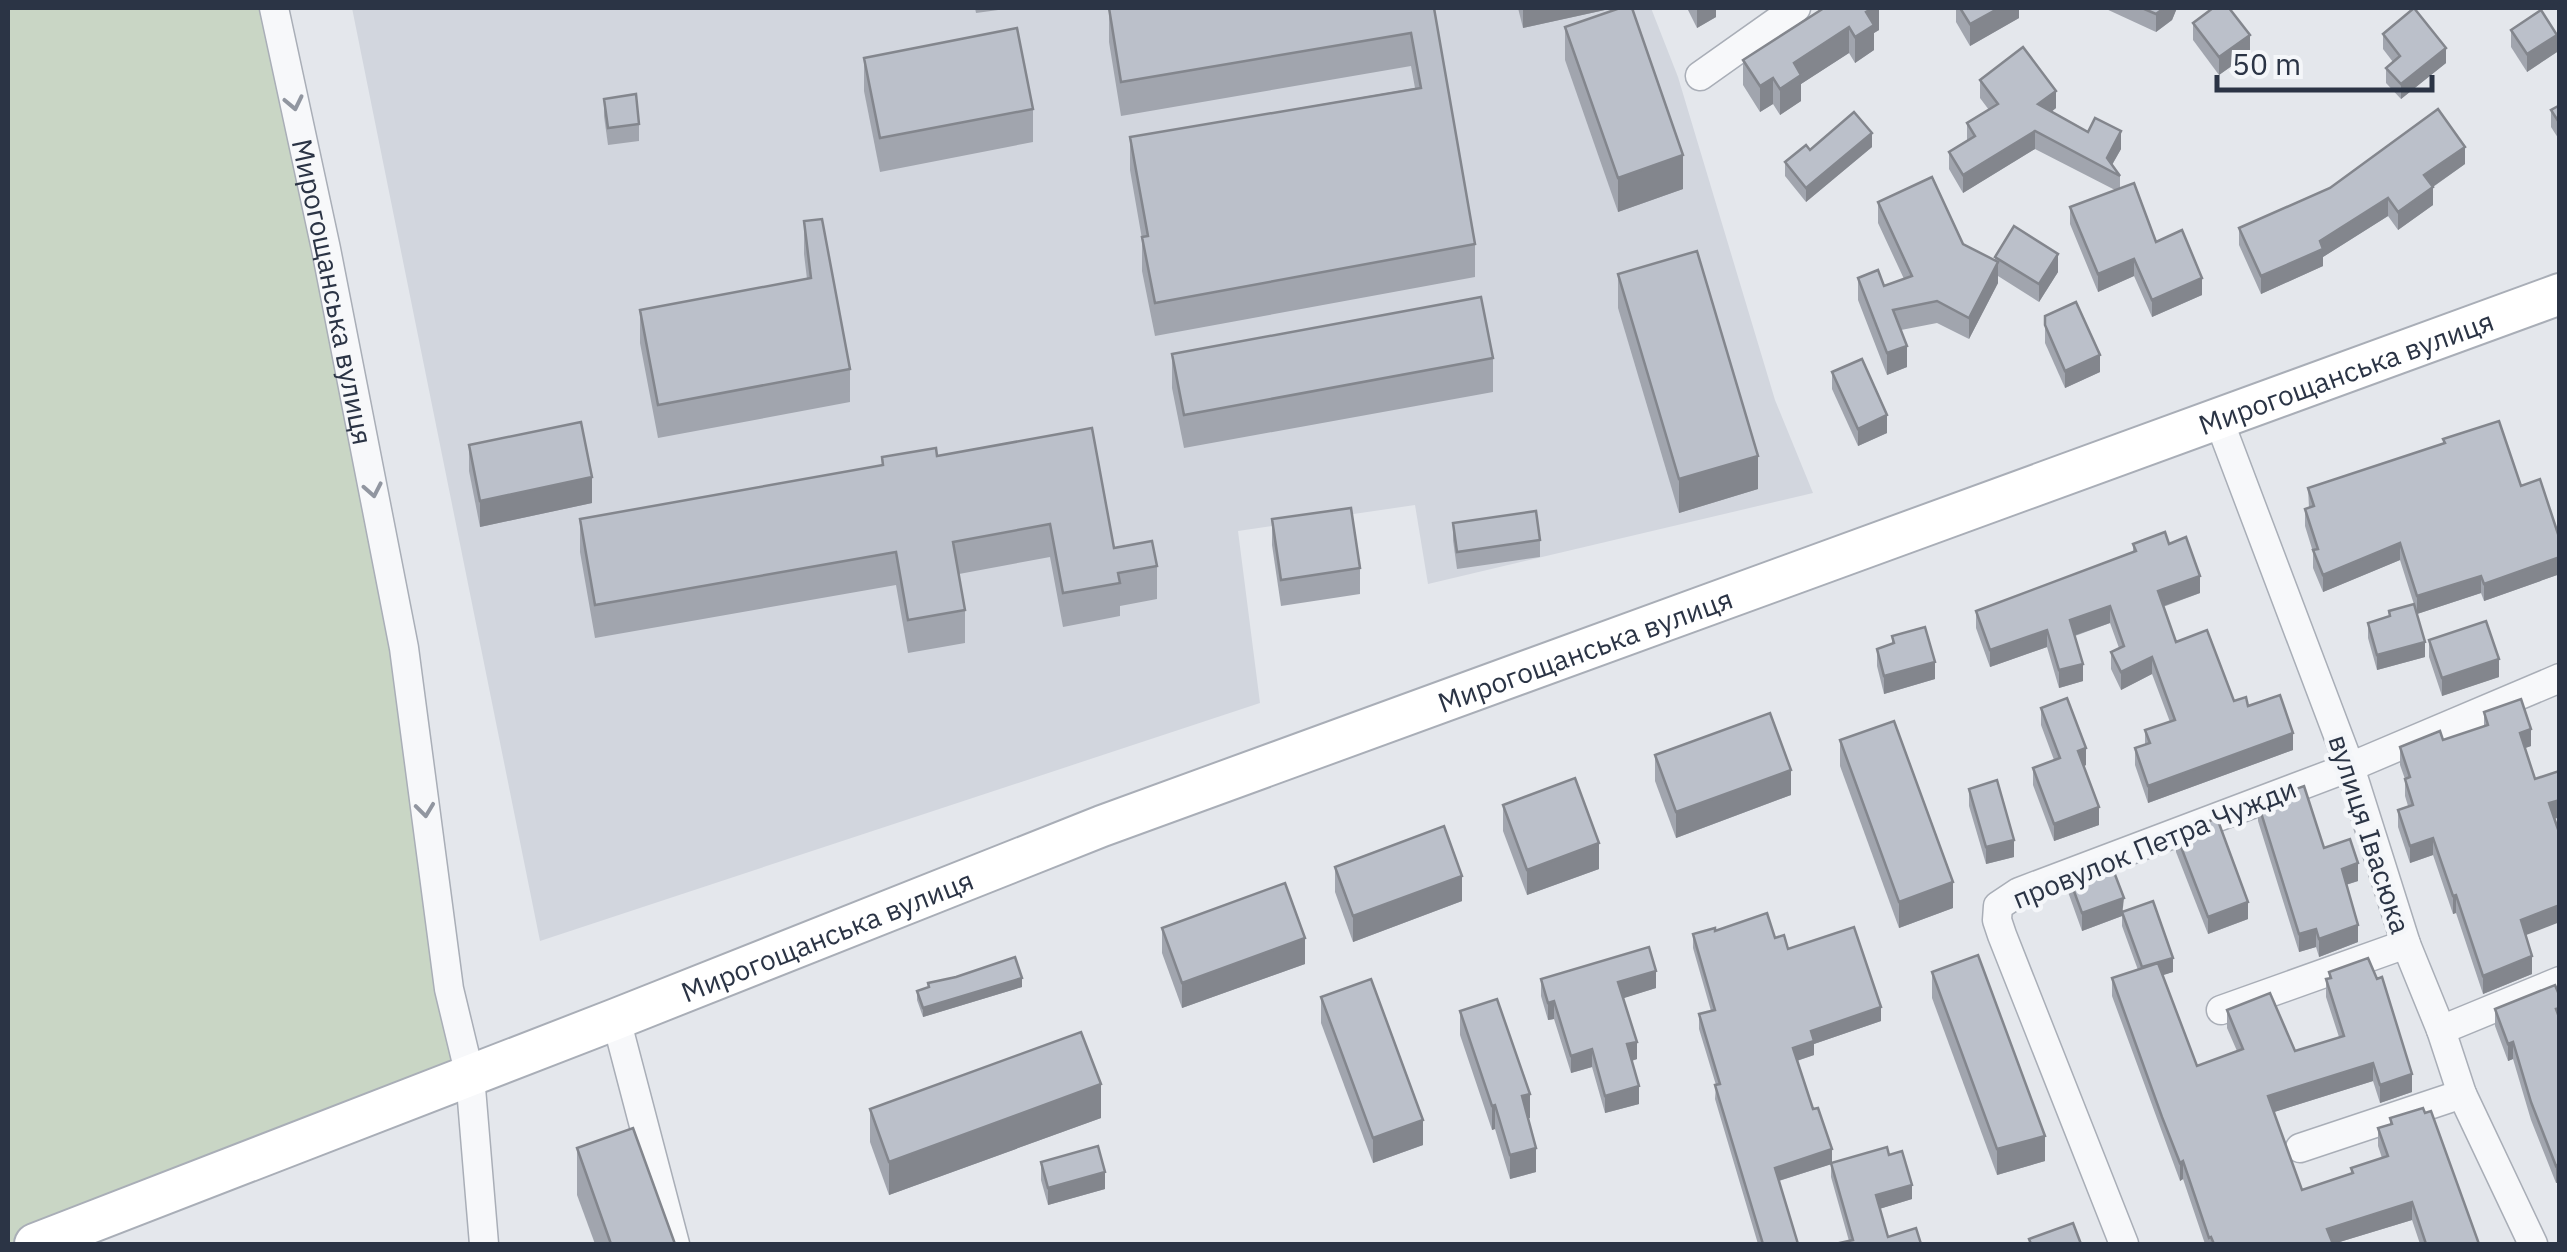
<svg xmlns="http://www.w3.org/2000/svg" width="2567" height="1252" font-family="'IBM Plex Sans',sans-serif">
  <rect width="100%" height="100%" fill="#e4e7ec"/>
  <!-- built -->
  <polygon fill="#d2d6de" points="352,8 1651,8 1678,77 1775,400 1813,493 1428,584 1415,505 1238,531 1260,703 540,941"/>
  <!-- green -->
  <polygon fill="#c9d6c5" points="8,8 274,8 470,1076 35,1244 8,1244"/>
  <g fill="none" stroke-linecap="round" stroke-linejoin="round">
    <defs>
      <g id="minor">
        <path id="s1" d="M274 8 326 249 404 648 449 989 470 1076 484 1244"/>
        <polyline points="1700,76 1796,8"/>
        <polyline points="2218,418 2350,767 2406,944 2441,1030 2462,1094 2533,1244"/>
        <polyline points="2221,1010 2406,944"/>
        <polyline points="616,1019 675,1244"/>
        <polyline points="2441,1030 2560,981"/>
        <polyline points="2300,1148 2462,1094"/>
        <polyline points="2124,1244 2002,935 1997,920 1998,906 2019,892 2350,767 2560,678"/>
      </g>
      <g id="secondary">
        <path id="s2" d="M35 1244 616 1019 1102 826 2560 294"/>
      </g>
    </defs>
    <!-- minor casing -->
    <use href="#minor" stroke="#a9aeb7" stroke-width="31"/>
    <!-- secondary casing -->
    <use href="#secondary" stroke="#a9aeb7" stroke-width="44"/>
    <!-- minor -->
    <use href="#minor" stroke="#f7f8fa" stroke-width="28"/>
    <!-- secondary -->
    <use href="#secondary" stroke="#fff" stroke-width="40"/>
  </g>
  <!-- wall -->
  <g fill="#a1a5ae">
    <polygon points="975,8 1013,8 976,13"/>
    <polygon points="1109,8 1434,8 1475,244 1475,277 1155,336 1142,271 1142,239 1130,170 1130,137 1415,88 1411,66 1121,116 1109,42"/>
    <polygon points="1518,8 1614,8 1523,28"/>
    <polygon points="1687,8 1716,8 1716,17 1697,28"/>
    <polygon points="1879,8 1879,30 1874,33 1874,50 1855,63 1849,53 1801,84 1801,101 1780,115 1773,104 1760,112 1743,85 1743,60"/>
    <polygon points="1956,8 2019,8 2019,18 1970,46 1956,22"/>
    <polygon points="2104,8 2177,8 2172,20 2156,32"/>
    <polygon points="2193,23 2250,53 2219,75 2193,40"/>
    <polygon points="1565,27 1683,189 1618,212 1565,60"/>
    <polygon points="2511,30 2557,52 2527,72 2511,47"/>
    <polygon points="2383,34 2446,63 2401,99 2386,83 2386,68 2393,62 2383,49"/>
    <polygon points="864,58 1033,109 1033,142 880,172 864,91"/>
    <polygon points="1980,80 2056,108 2051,112 2121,149 2112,165 2120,176 2120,189 2156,242 2202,295 2152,317 2134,276 2098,292 2070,224 2070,207 2115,190 2035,149 1963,193 1949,169 1949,152 1967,141 1967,123 1989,110 1980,98"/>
    <polygon points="604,99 639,124 639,141 608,145 604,116"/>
    <polygon points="2560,105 2560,141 2551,127 2551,110"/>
    <polygon points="1872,147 1806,202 1785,176 1785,162 1810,150"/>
    <polygon points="2465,164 2433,187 2433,205 2398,230 2388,216 2323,257 2323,266 2261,294 2239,245 2239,228"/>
    <polygon points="1878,202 1995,260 1995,257 2058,272 2039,302 1998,276 1998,283 1969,339 1937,323 1901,330 1907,367 1887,375 1858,300 1858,278 1884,286 1904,279 1878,223"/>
    <polygon points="804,221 850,369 850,402 658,438 640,343 640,310 807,279 804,254"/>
    <polygon points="1618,274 1758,489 1679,513 1618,308"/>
    <polygon points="2045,316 2100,372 2065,388 2045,343"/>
    <polygon points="1172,354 1493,358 1493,392 1184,448 1172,388"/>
    <polygon points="1832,372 1887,433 1858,446 1832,389"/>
    <polygon points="2443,439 2521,486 2560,540 2560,574 2484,601 2481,593 2417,614 2400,560 2323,592 2313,568 2313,552 2305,526 2305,509 2309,508 2308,488 2443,444"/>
    <polygon points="469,445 592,503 480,527 469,471"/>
    <polygon points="937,456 1114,548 1157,566 1157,599 1120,606 1120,616 1063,627 1050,557 959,574 965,610 965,643 908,653 896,585 595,638 580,552 580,519 882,466 882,457"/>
    <polygon points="1272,519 1360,568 1360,594 1281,606 1272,545"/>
    <polygon points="1453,523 1540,540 1540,557 1457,569 1453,540"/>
    <polygon points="2133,544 2169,544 2200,593 2163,607 2176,642 2234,701 2248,706 2293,750 2148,803 2135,765 2135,748 2145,744 2145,730 2170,722 2152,674 2121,690 2111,669 2111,652 2119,648 2110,623 2075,636 2083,681 2059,688 2047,647 1990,667 1976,628 1976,611 2133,552"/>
    <polygon points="2389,611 2425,657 2377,670 2368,638 2368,623 2389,617"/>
    <polygon points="1892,636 1935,679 1884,694 1877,666 1877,649 1892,644"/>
    <polygon points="2429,640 2499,677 2442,696 2429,657"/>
    <polygon points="2041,708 2086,765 2084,766 2099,825 2054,841 2033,785 2033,768 2054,760 2041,725"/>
    <polygon points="2484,712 2531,746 2525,748 2535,779 2554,819 2525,936 2532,974 2483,994 2456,913 2453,914 2433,855 2410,863 2398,827 2398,810 2408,806 2405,796 2405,779 2400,765 2400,747 2443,740 2484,726"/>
    <polygon points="1840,740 1953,908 1899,928 1840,766"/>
    <polygon points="1655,755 1791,795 1676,838 1655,781"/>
    <polygon points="1969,789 2014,857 1986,864 1969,806"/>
    <polygon points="2258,803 2324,848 2358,881 2346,885 2358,942 2319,957 2316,947 2299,952 2258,821"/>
    <polygon points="1503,805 1599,869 1527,895 1503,831"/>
    <polygon points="2176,834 2248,919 2208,934 2176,852"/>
    <polygon points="1335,867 1462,901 1353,942 1335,892"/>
    <polygon points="2068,875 2124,911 2173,972 2162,975 2197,1066 2237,1051 2227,1028 2227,1010 2295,1051 2339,1037 2326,997 2326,979 2329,978 2329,972 2412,1092 2380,1103 2373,1081 2274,1112 2302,1190 2351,1174 2351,1168 2382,1158 2378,1146 2378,1128 2390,1124 2390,1118 2479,1244 2420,1244 2412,1220 2333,1244 2205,1244 2183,1179 2180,1181 2112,996 2112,978 2138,970 2122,926 2122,916 2082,931 2068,892"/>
    <polygon points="1162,928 1305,964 1182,1008 1162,953"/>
    <polygon points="1715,931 1775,938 1881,1021 1814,1044 1814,1055 1797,1061 1832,1163 1889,1155 1912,1199 1879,1209 1888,1237 1921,1244 1849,1241 1831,1177 1831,1164 1779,1181 1798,1244 1758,1244 1715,1099 1716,1085 1699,1029 1699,1014 1711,1011 1693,948 1693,934"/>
    <polygon points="1932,972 2045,1161 1997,1175 1932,998"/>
    <polygon points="1541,979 1656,988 1623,998 1637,1059 1632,1061 1639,1104 1605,1113 1592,1067 1571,1073 1554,1019 1548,1020 1541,996"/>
    <polygon points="928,983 1022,987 923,1017 917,1000 917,991 928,987"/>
    <polygon points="1321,997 1423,1145 1373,1163 1321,1023"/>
    <polygon points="2560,997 2560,1183 2559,1182 2556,1183 2531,1120 2513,1059 2508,1061 2495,1026 2495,1009"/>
    <polygon points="1460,1011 1530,1118 1528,1118 1536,1172 1510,1179 1495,1129 1492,1130 1460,1035"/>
    <polygon points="870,1109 1101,1118 889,1195 870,1142"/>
    <polygon points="577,1148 675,1244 595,1244 577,1195"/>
    <polygon points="1041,1162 1105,1189 1048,1205 1041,1180"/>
  </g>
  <!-- shaded-wall -->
  <g fill="#83868d">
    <polygon points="1523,8 1614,8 1523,28"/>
    <polygon points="1700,8 1716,8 1716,17 1697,28 1697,9"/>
    <polygon points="1873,8 1879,8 1879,30 1874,33 1874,50 1855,63 1855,37 1866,12"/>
    <polygon points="1999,8 2019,8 2019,18 1970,46 1970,24"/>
    <polygon points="2164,8 2177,8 2172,20 2156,32 2156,14"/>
    <polygon points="1849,27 1849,53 1801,84 1801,101 1780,115 1780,89 1794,63"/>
    <polygon points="2250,35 2250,53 2219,75 2219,57"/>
    <polygon points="2557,35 2557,52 2527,72 2527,54"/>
    <polygon points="2446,48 2446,63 2401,99 2401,84"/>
    <polygon points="1773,78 1773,104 1760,112 1760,86"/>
    <polygon points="2056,91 2056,108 2038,122 2038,104"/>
    <polygon points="2035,131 2035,149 1963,193 1963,175"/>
    <polygon points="2121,131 2121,149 2109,170 2107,158"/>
    <polygon points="1872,133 1872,147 1806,202 1806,188"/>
    <polygon points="2465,147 2465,164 2424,193 2424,175"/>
    <polygon points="1683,155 1683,189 1618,212 1618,178"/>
    <polygon points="2433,187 2433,205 2398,230 2398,212"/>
    <polygon points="2388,198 2388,216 2323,257 2323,266 2261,294 2261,276"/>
    <polygon points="2058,254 2058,272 2039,302 2039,284"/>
    <polygon points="2134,259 2134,276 2098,292 2098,274"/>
    <polygon points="1998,262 1998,283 1969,339 1969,318"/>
    <polygon points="2202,278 2202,295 2152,317 2152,300"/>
    <polygon points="1907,346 1907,367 1887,375 1887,353"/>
    <polygon points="2100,355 2100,372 2065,388 2065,371"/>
    <polygon points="1887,415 1887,433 1858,446 1858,429"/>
    <polygon points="1758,456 1758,489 1679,513 1679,479"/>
    <polygon points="592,477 592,503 480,527 480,501"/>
    <polygon points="2400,543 2400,560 2323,592 2323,575"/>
    <polygon points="2560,557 2560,574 2484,601 2484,584"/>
    <polygon points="2200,576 2200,593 2158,608 2158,591"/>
    <polygon points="2481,576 2481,593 2417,614 2417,596"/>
    <polygon points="2110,606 2110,623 2070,637 2070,620"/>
    <polygon points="2047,630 2047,647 1990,667 1990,650"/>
    <polygon points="2425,642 2425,657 2377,670 2377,655"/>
    <polygon points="2152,657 2152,674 2121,690 2121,672"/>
    <polygon points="2499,659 2499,677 2442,696 2442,678"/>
    <polygon points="1935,662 1935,679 1884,694 1884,676"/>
    <polygon points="2083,664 2083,681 2059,688 2059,670"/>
    <polygon points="2531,729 2531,746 2520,750 2520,733"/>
    <polygon points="2293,733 2293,750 2148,803 2148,786"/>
    <polygon points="2086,748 2086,765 2078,769 2078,751"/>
    <polygon points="1791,770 1791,795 1676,838 1676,812"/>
    <polygon points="2560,800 2560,817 2549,821 2549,803"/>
    <polygon points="2099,807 2099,825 2054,841 2054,824"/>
    <polygon points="2433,838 2433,855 2410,863 2410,846"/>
    <polygon points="2014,840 2014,857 1986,864 1986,847"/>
    <polygon points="1599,843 1599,869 1527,895 1527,870"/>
    <polygon points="2358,863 2358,881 2342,886 2342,869"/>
    <polygon points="1462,876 1462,901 1353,942 1353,916"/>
    <polygon points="1953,882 1953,908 1899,928 1899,902"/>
    <polygon points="2456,895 2456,913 2453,914 2453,896"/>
    <polygon points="2124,898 2122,916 2082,931 2082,913"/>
    <polygon points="2248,902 2248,919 2208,934 2208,917"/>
    <polygon points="2560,905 2560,922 2521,937 2521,920"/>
    <polygon points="2358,925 2358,942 2319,957 2319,939"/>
    <polygon points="2316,929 2316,947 2299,952 2299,934"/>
    <polygon points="1305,938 1305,964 1182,1008 1182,983"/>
    <polygon points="2532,956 2532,974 2483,994 2483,976"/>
    <polygon points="2173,958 2173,972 2142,982 2142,967"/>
    <polygon points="1656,971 1656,988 1618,1000 1618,982"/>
    <polygon points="1022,978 1022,987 923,1017 923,1008"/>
    <polygon points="1554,1001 1554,1019 1548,1020 1548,1003"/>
    <polygon points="1881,1007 1881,1021 1814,1044 1814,1055 1793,1062 1793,1048 1811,1031"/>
    <polygon points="1637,1042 1637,1059 1627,1062 1627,1044"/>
    <polygon points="2513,1042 2513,1059 2508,1061 2508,1044"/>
    <polygon points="1592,1049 1592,1067 1571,1073 1571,1056"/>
    <polygon points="2373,1063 2373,1081 2268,1114 2268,1096"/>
    <polygon points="2412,1074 2412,1092 2380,1103 2380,1085"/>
    <polygon points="1101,1084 1101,1118 889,1195 889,1162"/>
    <polygon points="1639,1086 1639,1104 1605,1113 1605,1096"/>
    <polygon points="1530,1094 1530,1118 1522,1120 1522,1096"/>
    <polygon points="1495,1105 1495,1129 1492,1130 1492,1106"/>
    <polygon points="1423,1120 1423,1145 1373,1163 1373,1138"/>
    <polygon points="2045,1136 2045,1161 1997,1175 1997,1149"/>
    <polygon points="1536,1148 1536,1172 1510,1179 1510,1155"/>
    <polygon points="1832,1149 1832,1164 1775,1182 1775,1168"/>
    <polygon points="2183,1161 2183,1179 2180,1181 2180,1163"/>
    <polygon points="2559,1164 2559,1182 2556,1183 2556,1166"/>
    <polygon points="1105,1172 1105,1189 1048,1205 1048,1188"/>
    <polygon points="1912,1185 1912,1199 1876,1210 1876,1195"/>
    <polygon points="2412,1202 2412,1220 2333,1244 2327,1229"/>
  </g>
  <!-- building -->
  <g fill="#bbc0ca" stroke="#83868d" stroke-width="2.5">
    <polygon points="1109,8 1434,8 1475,244 1155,303 1142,237 1148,236 1130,137 1421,88 1411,33 1121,82"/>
    <polygon points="1620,8 1632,8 1683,155 1618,178 1565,27"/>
    <polygon points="1824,8 1873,8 1866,12 1874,25 1855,37 1849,27 1794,63 1801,75 1780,89 1773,78 1760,86 1743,60"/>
    <polygon points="1960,8 1999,8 1970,24"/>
    <polygon points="2142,8 2164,8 2156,14"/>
    <polygon points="2213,8 2229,8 2250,35 2219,57 2193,23"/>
    <polygon points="2414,8 2446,48 2401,84 2386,68 2400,56 2383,34"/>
    <polygon points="2541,10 2557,35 2527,54 2511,30"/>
    <polygon points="1017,28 1033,109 880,138 864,58"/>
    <polygon points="2023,47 2056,91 2038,104 2088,132 2095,118 2121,131 2107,158 2120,176 2035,131 1963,175 1949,152 1975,136 1967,123 1998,104 1980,80"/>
    <polygon points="636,94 639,124 608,128 604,99"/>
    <polygon points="2560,105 2560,124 2551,110"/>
    <polygon points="2438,109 2465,147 2424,175 2433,187 2398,212 2388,198 2320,241 2323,249 2261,276 2239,228 2330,188"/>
    <polygon points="1854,112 1872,133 1806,188 1785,162 1806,145 1810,150"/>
    <polygon points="1932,177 1963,244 1998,262 1969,318 1937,301 1893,310 1907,346 1887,353 1858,278 1878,270 1884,286 1912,276 1878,202"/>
    <polygon points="2134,183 2156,242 2182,230 2202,278 2152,300 2134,259 2098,274 2070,207"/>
    <polygon points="822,219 850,369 658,405 640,310 811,278 804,221"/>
    <polygon points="2014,226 2058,254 2039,284 1995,257"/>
    <polygon points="1697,251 1758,456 1679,479 1618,274"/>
    <polygon points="1481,297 1493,358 1184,415 1172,354"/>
    <polygon points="2076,302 2100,355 2065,371 2045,325 2045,316"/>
    <polygon points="1862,359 1887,415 1858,429 1832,372"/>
    <polygon points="2499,421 2521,486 2540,479 2560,540 2560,557 2484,584 2481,576 2417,596 2400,543 2323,575 2313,550 2318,549 2305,509 2314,506 2308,488 2445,443 2443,439"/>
    <polygon points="581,422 592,477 480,501 469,445"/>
    <polygon points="1092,428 1114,548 1152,541 1157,566 1118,573 1120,583 1063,593 1050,524 953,542 965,610 908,620 896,552 595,605 580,519 883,465 882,457 936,448 937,456"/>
    <polygon points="1351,508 1360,568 1281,580 1272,519"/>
    <polygon points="1536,511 1540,540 1457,552 1453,523"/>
    <polygon points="2165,532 2169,544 2186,537 2200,576 2158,591 2176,642 2207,630 2234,701 2246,697 2248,706 2280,695 2293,733 2148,786 2135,748 2150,743 2145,730 2175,720 2152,657 2121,672 2111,652 2124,646 2110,606 2070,620 2083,664 2059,670 2047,630 1990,650 1976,611 2136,551 2133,544"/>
    <polygon points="2414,604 2425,642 2377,655 2368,623 2390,616 2389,611"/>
    <polygon points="2486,621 2499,659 2442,678 2429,640"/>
    <polygon points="1925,627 1935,662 1884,676 1877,649 1894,643 1892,636"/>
    <polygon points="2067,698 2086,748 2078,751 2099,807 2054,824 2033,768 2060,758 2041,708"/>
    <polygon points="2521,699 2531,729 2520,733 2535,779 2559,771 2560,774 2560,800 2549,803 2560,835 2560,905 2521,920 2532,956 2483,976 2456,895 2453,896 2433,838 2410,846 2398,810 2413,805 2405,779 2410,777 2400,747 2440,731 2443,740 2488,725 2484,712"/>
    <polygon points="1770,713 1791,770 1676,812 1655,755"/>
    <polygon points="1894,721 1953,882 1899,902 1840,740"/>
    <polygon points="1575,778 1599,843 1527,870 1503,805"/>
    <polygon points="1997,780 2014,840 1986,847 1969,789"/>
    <polygon points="2304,786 2324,848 2350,839 2358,863 2342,869 2358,925 2319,939 2316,929 2299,934 2258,803"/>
    <polygon points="2217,818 2248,902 2208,917 2176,834"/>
    <polygon points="1444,826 1462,876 1353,916 1335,867"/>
    <polygon points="2109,859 2124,898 2082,913 2068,875"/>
    <polygon points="1285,883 1305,938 1182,983 1162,928"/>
    <polygon points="2153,901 2173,958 2142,967 2122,912"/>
    <polygon points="1767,913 1775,938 1784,935 1788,949 1854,927 1881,1007 1811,1031 1814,1041 1793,1048 1813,1109 1818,1108 1832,1149 1775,1168 1798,1244 1763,1244 1715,1085 1720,1084 1699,1014 1715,1010 1693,934 1715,928 1715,931"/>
    <polygon points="1649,947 1656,971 1618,982 1637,1042 1627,1044 1639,1086 1605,1096 1592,1049 1571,1056 1554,1001 1548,1003 1541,979"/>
    <polygon points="1978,955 2045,1136 1997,1149 1932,972"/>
    <polygon points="1015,957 1022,978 923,1008 917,991 929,987 928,983 956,977"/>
    <polygon points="2368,958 2377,979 2382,977 2412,1074 2380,1085 2373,1063 2268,1096 2302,1190 2353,1173 2351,1168 2388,1156 2378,1128 2392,1124 2390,1118 2423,1108 2425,1113 2431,1111 2479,1244 2426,1244 2412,1202 2327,1229 2333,1244 2214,1244 2211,1237 2209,1238 2183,1161 2180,1163 2162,1117 2112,978 2158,963 2197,1066 2243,1049 2227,1010 2270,993 2295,1051 2344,1036 2326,979 2331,978 2329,972"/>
    <polygon points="1371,979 1423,1120 1373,1138 1321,997"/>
    <polygon points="2555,985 2560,997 2560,1008 2556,1009 2560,1020 2560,1166 2559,1164 2556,1166 2531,1102 2513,1042 2508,1044 2495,1009"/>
    <polygon points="1497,999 1530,1094 1522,1096 1536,1148 1510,1155 1495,1105 1492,1106 1460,1011"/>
    <polygon points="1081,1032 1101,1084 889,1162 870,1109"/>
    <polygon points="633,1128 675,1244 611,1244 577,1148"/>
    <polygon points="1098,1146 1105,1172 1048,1188 1041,1162"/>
    <polygon points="1887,1147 1889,1155 1902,1151 1912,1185 1876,1195 1888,1237 1916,1228 1921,1244 1835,1244 1853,1240 1831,1163"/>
    <polygon points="2073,1223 2081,1244 2031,1244 2029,1239"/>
  </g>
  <!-- one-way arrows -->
  <defs><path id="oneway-chevron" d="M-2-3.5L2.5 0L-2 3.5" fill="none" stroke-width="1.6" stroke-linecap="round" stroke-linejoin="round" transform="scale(2.5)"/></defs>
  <g stroke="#9196a0">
    <use href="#oneway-chevron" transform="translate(294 103) rotate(78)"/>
    <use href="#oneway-chevron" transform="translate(373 490) rotate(79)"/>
    <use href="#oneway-chevron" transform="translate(425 810) rotate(83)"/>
  </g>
  <g text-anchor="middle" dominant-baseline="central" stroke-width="9" stroke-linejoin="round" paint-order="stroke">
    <!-- street labels -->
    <g font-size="28" fill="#2b3445" stroke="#f4f6f9">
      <text stroke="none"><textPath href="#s1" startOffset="290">Мирогощанська вулиця</textPath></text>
      <text stroke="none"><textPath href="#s2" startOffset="2470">Мирогощанська вулиця</textPath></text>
      <text stroke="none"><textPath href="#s2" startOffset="1660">Мирогощанська вулиця</textPath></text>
      <text transform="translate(2370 834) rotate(72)">вулиця Івасюка</text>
      <text transform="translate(2154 843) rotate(-22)">провулок Петра Чужди</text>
      <text stroke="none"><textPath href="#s2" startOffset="850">Мирогощанська вулиця</textPath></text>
    </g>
  </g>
  <!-- border -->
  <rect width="2567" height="1252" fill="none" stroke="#2b3445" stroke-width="20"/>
  <!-- scale -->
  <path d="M2217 75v15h215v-15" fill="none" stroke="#2b3445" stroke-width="5"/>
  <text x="2232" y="75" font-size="30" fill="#2b3445" stroke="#f4f6f9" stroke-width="8" paint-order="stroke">50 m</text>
</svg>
